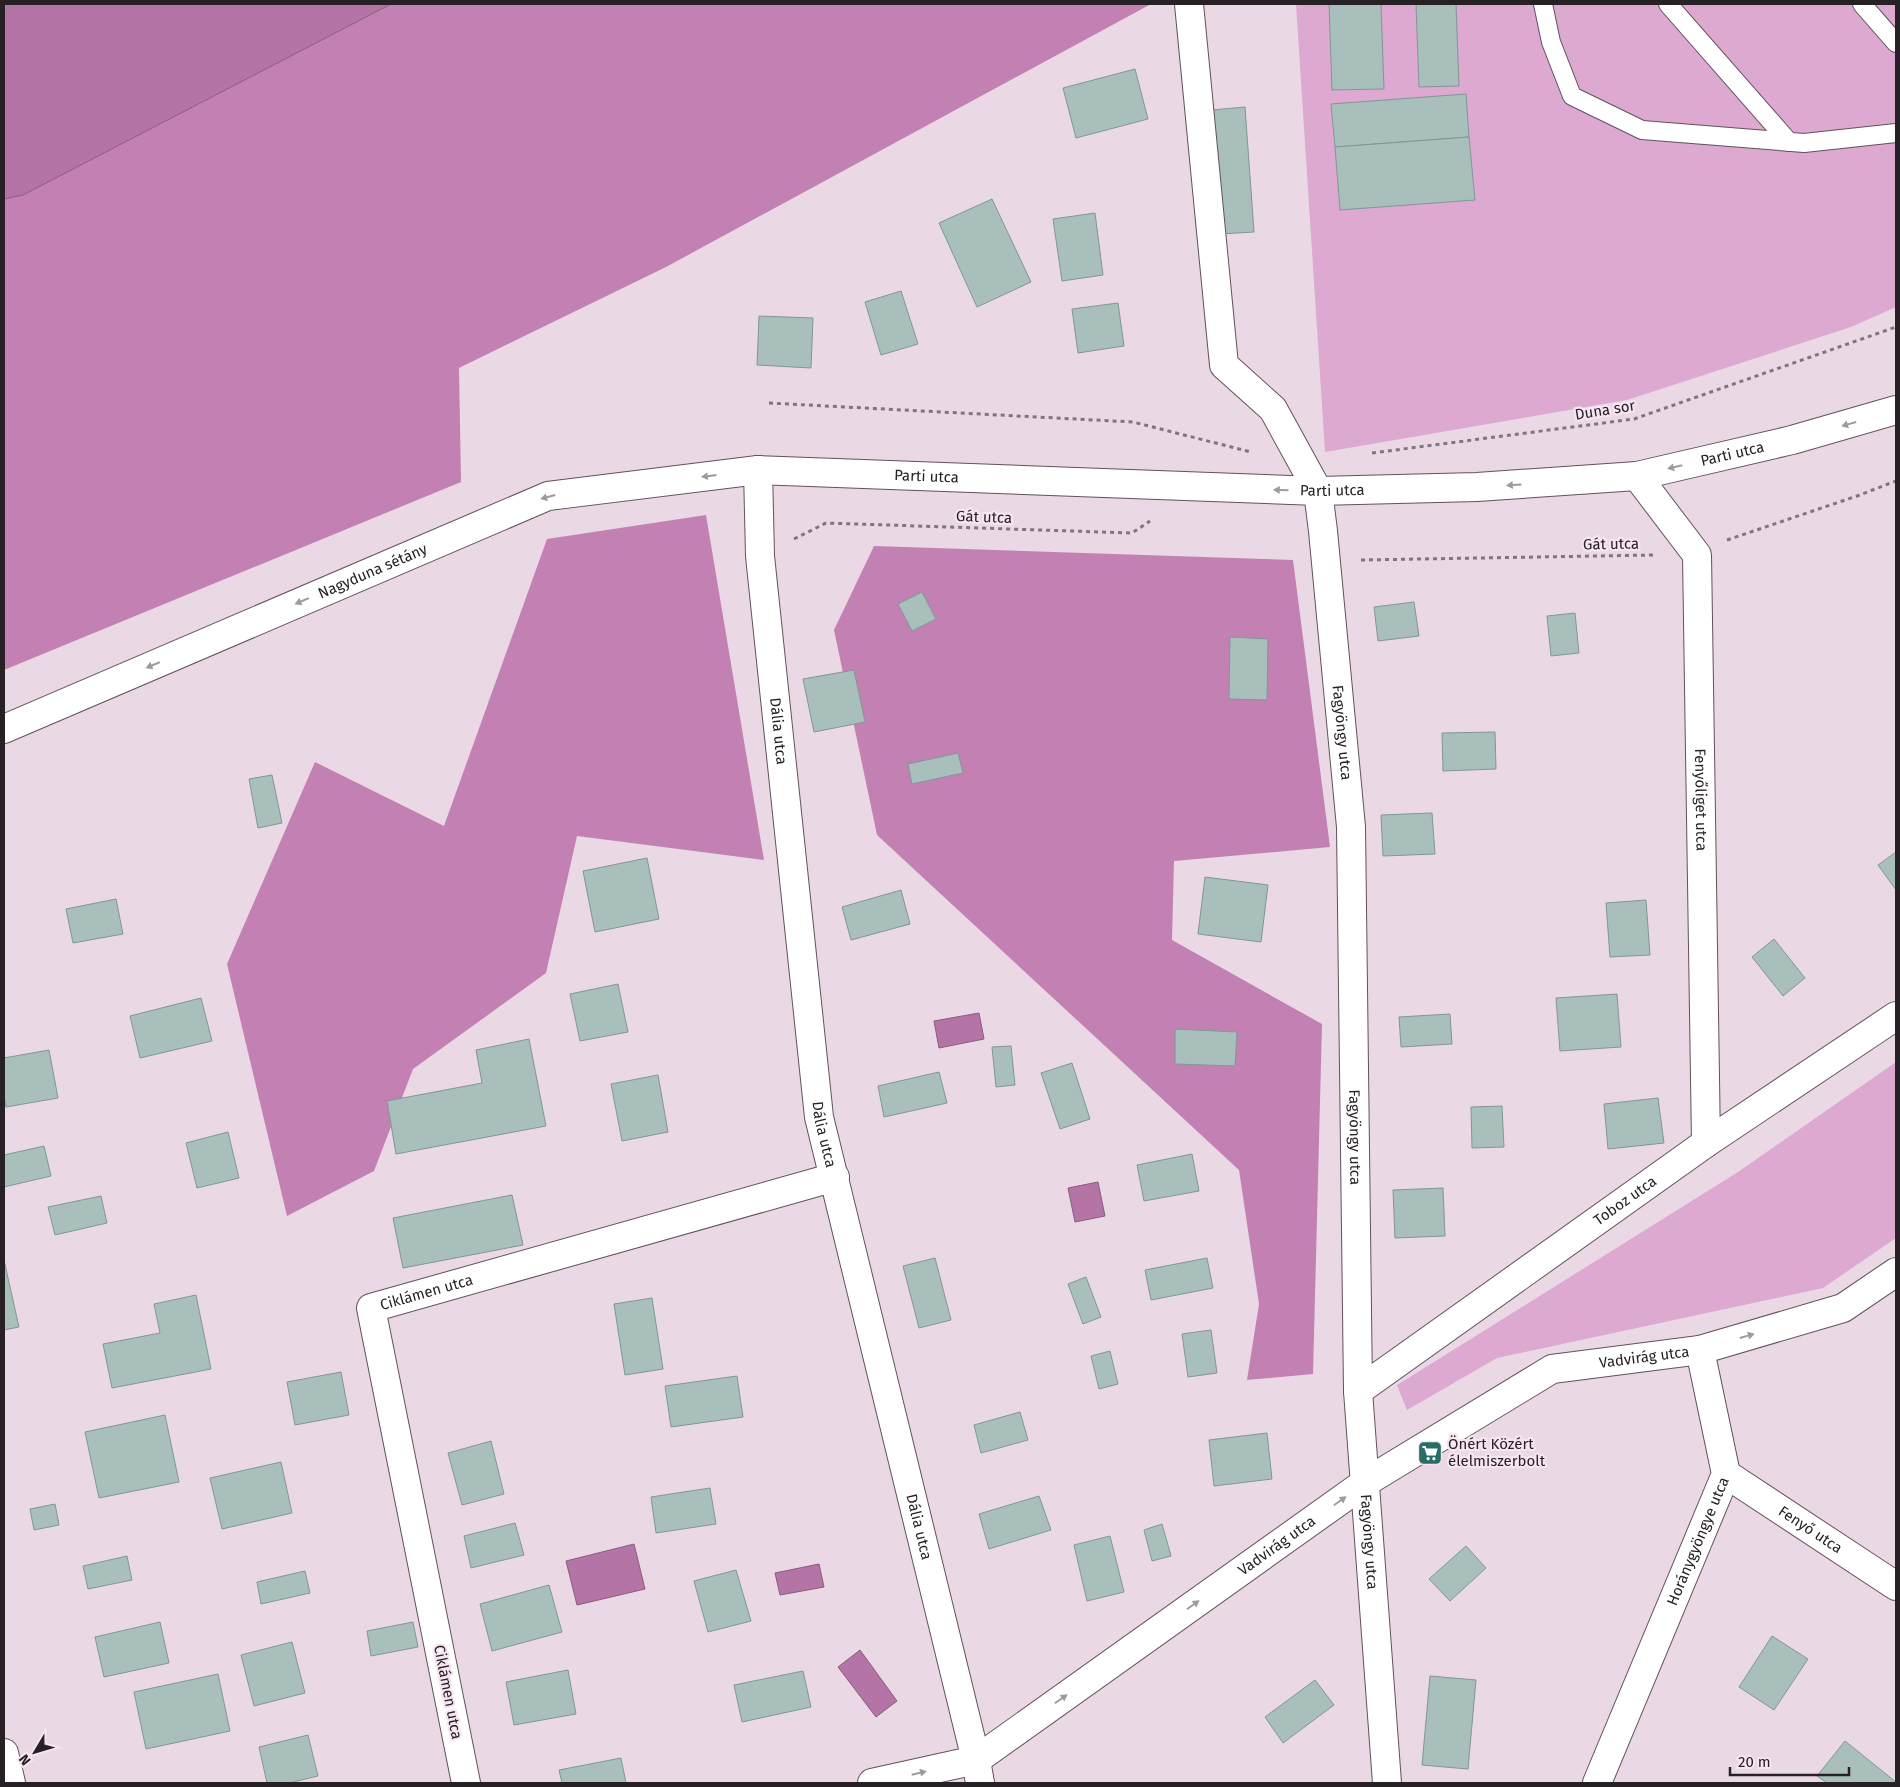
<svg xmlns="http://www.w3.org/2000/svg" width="1900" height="1787" font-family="'Fira Sans',sans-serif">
  <rect width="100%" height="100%" fill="#ead8e5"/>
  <!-- green -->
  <g fill="#dda9d0">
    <polygon points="1296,4 1896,4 1896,307 1851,327 1627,400 1325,452"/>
    <polygon points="1896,1062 1896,1238 1823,1288 1497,1358 1407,1410 1397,1385 1738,1172"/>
  </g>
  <!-- forest -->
  <g fill="#c381b3">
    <polygon points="391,4 1151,4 666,267 459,368 461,482 4,670 4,199 23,195"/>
    <polygon points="706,515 764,860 577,836 546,973 413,1069 374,1171 287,1216 227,964 315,762 444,826 547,539"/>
    <polygon points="874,546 1293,560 1330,847 1174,861 1172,940 1322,1024 1313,1374 1247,1380 1259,1304 1239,1170 877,835 834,630"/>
  </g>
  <!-- water -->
  <g fill="#b474a5" stroke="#8a5b7f">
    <polygon points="4,4 391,4 23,195 4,199"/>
    <polygon points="979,1013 984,1039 939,1048 934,1021"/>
    <polygon points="1098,1182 1105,1216 1075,1222 1068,1188"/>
    <polygon points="634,1544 645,1589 577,1605 566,1561"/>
    <polygon points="819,1564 824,1587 780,1595 775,1573"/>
    <polygon points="860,1650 897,1701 876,1717 838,1667"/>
  </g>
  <!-- building -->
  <g fill="#a8bfbb" stroke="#819794">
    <polygon points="1329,4 1381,4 1384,89 1332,90"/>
    <polygon points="1416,4 1456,4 1459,86 1419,87"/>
    <polygon points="1135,69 1148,119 1076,138 1063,88"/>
    <polygon points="1466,94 1469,137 1335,147 1331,104"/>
    <polygon points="1245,107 1254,232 1221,234 1212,110"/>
    <polygon points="1469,137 1475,200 1340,210 1335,147"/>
    <polygon points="992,199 1031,282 977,307 939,223"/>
    <polygon points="1095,213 1103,275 1062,281 1053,219"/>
    <polygon points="901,291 918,344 881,355 865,302"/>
    <polygon points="1118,303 1124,346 1078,353 1072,309"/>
    <polygon points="759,316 813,318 811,368 757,365"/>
    <polygon points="922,592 936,619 912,631 898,604"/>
    <polygon points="1414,602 1419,636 1378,641 1374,607"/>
    <polygon points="1575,613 1579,653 1551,656 1547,616"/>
    <polygon points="1230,637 1268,639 1267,700 1229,699"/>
    <polygon points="854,670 865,722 814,732 803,679"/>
    <polygon points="1495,732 1496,769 1443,771 1442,733"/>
    <polygon points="958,753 963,773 912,784 908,764"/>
    <polygon points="272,775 282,823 258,828 249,779"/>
    <polygon points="1432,813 1435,854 1383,856 1381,815"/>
    <polygon points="1896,852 1896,890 1878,865"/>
    <polygon points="647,858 659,919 595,932 583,871"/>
    <polygon points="1205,877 1268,885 1261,942 1198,934"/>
    <polygon points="901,890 910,924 851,940 842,907"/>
    <polygon points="116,899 123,934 73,943 66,909"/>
    <polygon points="1646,900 1650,955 1610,957 1606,903"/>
    <polygon points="1774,939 1805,978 1783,996 1752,957"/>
    <polygon points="618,984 628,1032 580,1041 570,994"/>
    <polygon points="1617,994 1621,1047 1560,1051 1556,998"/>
    <polygon points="201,998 212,1041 140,1058 130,1016"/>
    <polygon points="1450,1014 1452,1044 1401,1047 1399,1017"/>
    <polygon points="1175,1029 1237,1032 1235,1066 1175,1064"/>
    <polygon points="529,1039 546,1126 396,1154 387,1101 482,1083 476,1050"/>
    <polygon points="1011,1046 1015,1085 996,1087 992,1047"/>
    <polygon points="49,1050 58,1098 6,1107 4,1095 4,1058"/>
    <polygon points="1072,1063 1090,1119 1060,1129 1041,1073"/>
    <polygon points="939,1072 947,1103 884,1117 878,1086"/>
    <polygon points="658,1075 668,1132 622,1141 611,1084"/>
    <polygon points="1658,1098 1664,1143 1608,1149 1604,1104"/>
    <polygon points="1502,1106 1504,1147 1472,1148 1471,1107"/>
    <polygon points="228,1132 239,1178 197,1188 186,1143"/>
    <polygon points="44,1146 51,1176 4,1187 4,1155"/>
    <polygon points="1192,1154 1199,1191 1144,1201 1137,1165"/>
    <polygon points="1443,1188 1445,1236 1395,1238 1393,1190"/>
    <polygon points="512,1195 523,1245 403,1268 393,1218"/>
    <polygon points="101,1196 107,1223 55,1235 48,1207"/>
    <polygon points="935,1258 951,1320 919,1328 903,1266"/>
    <polygon points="1207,1258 1213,1288 1151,1300 1145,1270"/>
    <polygon points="4,1260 19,1327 4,1330"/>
    <polygon points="1086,1277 1101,1317 1083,1324 1068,1284"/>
    <polygon points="196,1295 211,1369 112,1388 103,1344 160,1333 154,1304"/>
    <polygon points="652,1298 663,1369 625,1375 614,1304"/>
    <polygon points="1211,1330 1217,1373 1188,1377 1182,1334"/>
    <polygon points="1110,1351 1118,1384 1099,1389 1091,1356"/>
    <polygon points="341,1372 349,1415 295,1425 287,1382"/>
    <polygon points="737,1376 743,1417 671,1427 665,1386"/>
    <polygon points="1020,1412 1028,1440 981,1453 974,1425"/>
    <polygon points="165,1415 179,1482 99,1498 85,1432"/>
    <polygon points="1267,1433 1272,1479 1214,1486 1209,1440"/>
    <polygon points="491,1441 504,1494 462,1505 448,1453"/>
    <polygon points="281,1462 292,1513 222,1529 210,1478"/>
    <polygon points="710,1488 716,1524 656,1533 651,1497"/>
    <polygon points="1039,1496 1051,1530 989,1549 979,1514"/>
    <polygon points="55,1504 59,1525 34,1530 30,1509"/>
    <polygon points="515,1523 524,1555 471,1568 464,1536"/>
    <polygon points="1162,1524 1171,1556 1152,1561 1144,1530"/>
    <polygon points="1110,1536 1124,1592 1087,1601 1074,1545"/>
    <polygon points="1466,1546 1486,1568 1450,1601 1429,1579"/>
    <polygon points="127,1556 132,1580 88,1589 83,1566"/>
    <polygon points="736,1570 751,1621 708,1632 694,1581"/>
    <polygon points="305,1571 310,1593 261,1604 257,1582"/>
    <polygon points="549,1585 562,1632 492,1651 480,1604"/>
    <polygon points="160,1622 169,1663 104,1677 95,1637"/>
    <polygon points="413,1622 418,1647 371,1656 367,1631"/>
    <polygon points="1772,1636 1808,1659 1774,1710 1739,1687"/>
    <polygon points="292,1642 305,1693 254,1706 241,1655"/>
    <polygon points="568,1670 576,1714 514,1725 506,1682"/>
    <polygon points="803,1671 811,1707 742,1722 734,1685"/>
    <polygon points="218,1674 230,1731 146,1749 134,1692"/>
    <polygon points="1430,1676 1476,1680 1468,1769 1422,1765"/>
    <polygon points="1315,1680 1334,1705 1283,1743 1265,1717"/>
    <polygon points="308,1735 318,1776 289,1783 267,1783 259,1747"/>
    <polygon points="1845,1741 1896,1782 1895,1783 1827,1783 1817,1776"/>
    <polygon points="621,1758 626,1783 562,1783 559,1770"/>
  </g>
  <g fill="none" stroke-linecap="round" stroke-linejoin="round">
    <defs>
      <g id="service">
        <polyline points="1543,4 1551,42 1572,96 1642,130 1804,143 1896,133"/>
        <polyline points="1668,4 1789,142"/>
        <polyline points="1862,4 1896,43"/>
      </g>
      <g id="minor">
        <path id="s1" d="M1189 4 1224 365 1273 409 1318 491 1323 531 1351 827 1358 1391 1387 1783"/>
        <path id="s2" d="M758 470 760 556 819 1117 976 1760 980 1783"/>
        <path id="s3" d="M1637 476 1697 555 1706 1143"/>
        <path id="s4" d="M4 729 548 496 758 470 1318 491 1477 487 1637 476 1792 440 1896 410"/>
        <path id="s5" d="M1358 1391 1706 1143 1896 1016"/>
        <path id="s6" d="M1726 1474 1896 1586"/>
        <polyline points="4,1753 11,1783"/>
        <path id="s7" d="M466 1783 371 1308 835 1177"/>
        <path id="s8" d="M872 1783 976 1760 1366 1482 1552 1369 1700 1350 1843 1308 1896 1272"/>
        <path id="s9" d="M1597 1783 1726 1474 1700 1350"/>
      </g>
    </defs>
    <!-- service casing -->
    <use href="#service" stroke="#61525d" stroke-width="20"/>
    <!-- minor casing -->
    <use href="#minor" stroke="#61525d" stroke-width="30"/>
    <!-- path -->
    <g stroke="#81757d" stroke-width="3" stroke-dasharray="4 4" stroke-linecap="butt">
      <polyline points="769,403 1133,422 1251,452"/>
      <polyline points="1372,453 1634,419 1896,327"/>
      <polyline points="794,539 826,523 1132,533 1150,521"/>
      <polyline points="1727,540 1857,496 1896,481"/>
      <polyline points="1361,560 1654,555"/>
    </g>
    <!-- service -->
    <use href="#service" stroke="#fff" stroke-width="18"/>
    <!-- minor -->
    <use href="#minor" stroke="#fff" stroke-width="28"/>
  </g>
  <!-- one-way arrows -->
  <defs><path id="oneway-solid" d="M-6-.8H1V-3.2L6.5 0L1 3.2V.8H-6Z" transform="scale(1.25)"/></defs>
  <g fill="#9e9b9d">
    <use href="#oneway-solid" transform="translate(1849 424) rotate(164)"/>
    <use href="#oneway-solid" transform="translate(1675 467) rotate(167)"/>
    <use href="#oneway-solid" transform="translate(709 476) rotate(173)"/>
    <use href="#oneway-solid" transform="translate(1514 485) rotate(176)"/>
    <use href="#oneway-solid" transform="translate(1281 490) rotate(-178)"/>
    <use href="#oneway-solid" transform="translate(548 497) rotate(165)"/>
    <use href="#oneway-solid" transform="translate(302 601) rotate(157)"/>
    <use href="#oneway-solid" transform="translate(153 665) rotate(157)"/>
    <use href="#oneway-solid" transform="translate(1747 1336) rotate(-16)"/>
    <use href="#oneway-solid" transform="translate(1340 1501) rotate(-35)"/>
    <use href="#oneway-solid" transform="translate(1193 1605) rotate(-35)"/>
    <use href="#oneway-solid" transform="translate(1061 1699) rotate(-35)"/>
    <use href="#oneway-solid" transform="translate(919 1773) rotate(-13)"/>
  </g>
  <!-- icons -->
  <defs>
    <symbol id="supermarket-square" viewBox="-11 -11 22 22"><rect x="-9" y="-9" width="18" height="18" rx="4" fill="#266e65" stroke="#f7e5f2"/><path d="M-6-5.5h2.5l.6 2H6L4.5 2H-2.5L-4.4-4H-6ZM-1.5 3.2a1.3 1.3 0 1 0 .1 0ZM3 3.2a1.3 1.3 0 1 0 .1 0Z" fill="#fff"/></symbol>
  </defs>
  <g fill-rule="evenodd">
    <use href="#supermarket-square" x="1416" y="1439" width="28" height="28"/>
  </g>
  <g text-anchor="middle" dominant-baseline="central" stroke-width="4.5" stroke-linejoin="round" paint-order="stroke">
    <!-- street labels -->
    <g font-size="15" fill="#272025" stroke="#f7e5f2">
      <text transform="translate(1605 410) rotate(-9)">Duna sor</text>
      <text stroke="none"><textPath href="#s4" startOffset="1781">Parti utca</textPath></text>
      <text stroke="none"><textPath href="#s4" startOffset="972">Parti utca</textPath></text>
      <text stroke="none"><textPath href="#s4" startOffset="1378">Parti utca</textPath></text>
      <text transform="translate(984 517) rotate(2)">Gát utca</text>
      <text transform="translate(1611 544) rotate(-1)">Gát utca</text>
      <text stroke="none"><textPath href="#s4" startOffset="401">Nagyduna sétány</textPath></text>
      <text stroke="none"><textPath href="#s2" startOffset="262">Dália utca</textPath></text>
      <text stroke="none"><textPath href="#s1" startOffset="765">Fagyöngy utca</textPath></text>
      <text stroke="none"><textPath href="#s3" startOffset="344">Fenyőliget utca</textPath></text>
      <text stroke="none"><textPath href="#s2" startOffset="668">Dália utca</textPath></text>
      <text stroke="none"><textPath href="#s1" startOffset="1170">Fagyöngy utca</textPath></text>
      <text stroke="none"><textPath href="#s5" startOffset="328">Toboz utca</textPath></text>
      <text stroke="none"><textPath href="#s7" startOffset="542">Ciklámen utca</textPath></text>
      <text stroke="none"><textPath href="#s8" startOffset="896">Vadvirág utca</textPath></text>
      <text stroke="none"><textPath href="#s2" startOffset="1072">Dália utca</textPath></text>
      <text stroke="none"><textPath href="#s6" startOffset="101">Fenyő utca</textPath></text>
      <text stroke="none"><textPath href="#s1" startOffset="1575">Fagyöngy utca</textPath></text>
      <text stroke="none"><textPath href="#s9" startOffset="262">Horánygyöngye utca</textPath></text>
      <text stroke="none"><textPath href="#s8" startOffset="476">Vadvirág utca</textPath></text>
      <text transform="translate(448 1692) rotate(79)">Ciklámen utca</text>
    </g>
    <!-- poi labels -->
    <g font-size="15" fill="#272025" stroke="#f7e5f2" text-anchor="start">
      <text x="1448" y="1444">Önért Közért<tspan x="1448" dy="17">élelmiszerbolt</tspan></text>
    </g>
  </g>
  <!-- border -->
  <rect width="1900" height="1787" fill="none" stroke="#272025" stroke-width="10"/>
  <!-- north arrow -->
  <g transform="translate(35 1752) rotate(232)" stroke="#f7e5f2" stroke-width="4" paint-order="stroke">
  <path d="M0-4L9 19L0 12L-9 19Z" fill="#272025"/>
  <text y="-8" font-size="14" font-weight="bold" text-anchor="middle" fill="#272025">N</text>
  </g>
  <!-- scale -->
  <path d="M1730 1767v8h119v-8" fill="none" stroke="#272025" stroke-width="2.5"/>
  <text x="1738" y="1767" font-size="15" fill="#272025" stroke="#f7e5f2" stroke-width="4" paint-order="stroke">20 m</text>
</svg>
